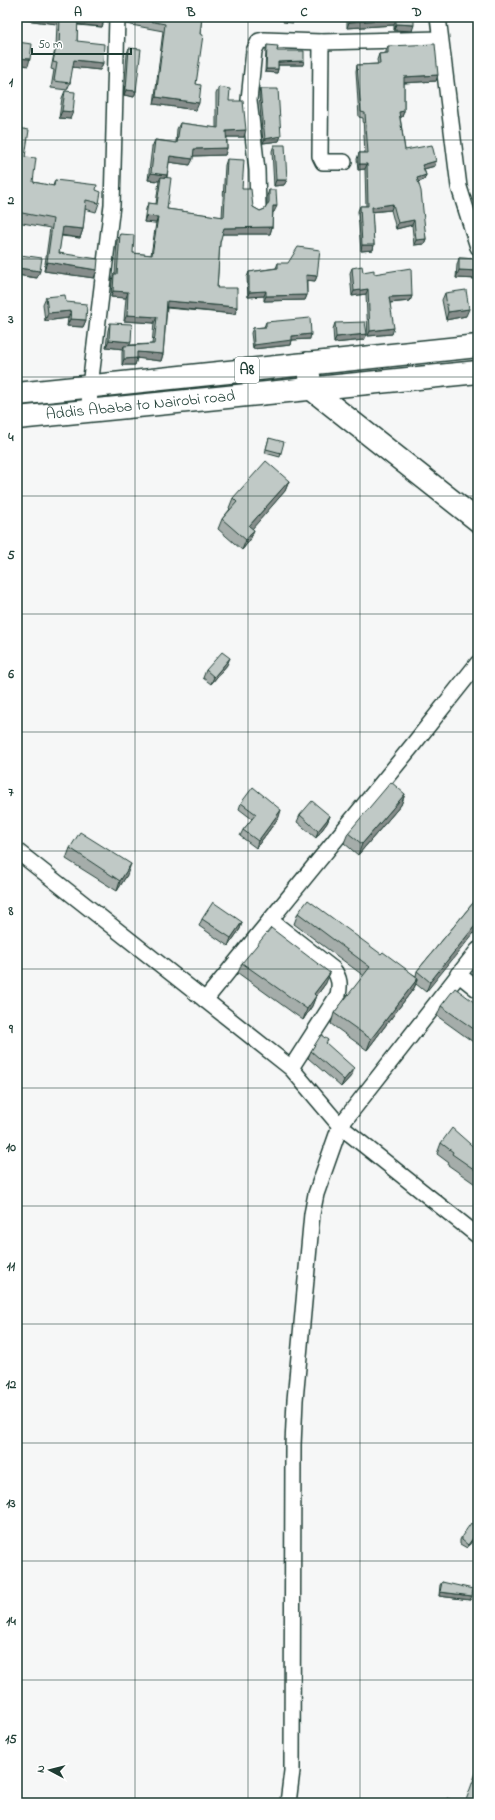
<svg xmlns="http://www.w3.org/2000/svg" width="495" height="1820" font-family="'Indie Flower',sans-serif">
  <rect width="100%" height="100%" fill="#f6f7f7"/>
  <filter id="ink" filterUnits="userSpaceOnUse"><feTurbulence type="fractalNoise" baseFrequency=".025" numOctaves="2"/><feDisplacementMap in="SourceGraphic" scale="8" xChannelSelector="R" yChannelSelector="G"/><feConvolveMatrix kernelMatrix="1 2 1 2 8 2 1 2 1" color-interpolation-filters="sRGB"/></filter>
  <g filter="url(#ink)">
    <g fill="none" stroke-linecap="round" stroke-linejoin="round">
      <defs>
        <g id="minor">
          <polyline points="438,17 459,187 478,247"/>
          <polyline points="321,42 320,156 323,162 344,162"/>
          <polyline points="258,208 257,170 249,100 254,51 259,41 264,40 321,42 440,39"/>
          <polyline points="89,410 90,386 112,205 117,17"/>
          <polyline points="17,851 291,1068 340,1126 478,1236"/>
          <path d="M270 920 333 969C340 978 340 985 338 995L291 1068"/>
          <polyline points="458,974 478,990"/>
          <polyline points="205,1000 412,746 478,663"/>
          <polyline points="288,1803 292,1771 293,1445 295,1400 312,1214 316,1194 340,1126 478,950"/>
        </g>
        <polyline id="secondary" points="308,363 311,389 478,521"/>
        <g id="trunk">
          <polyline points="17,394 478,346"/>
          <path id="s1" d="M17 418 478 372"/>
        </g>
      </defs>
      <!-- minor casing -->
      <use href="#minor" stroke="#1f3d34" stroke-width="18"/>
      <!-- secondary casing -->
      <use href="#secondary" stroke="#1f3d34" stroke-width="24"/>
      <!-- trunk casing -->
      <use href="#trunk" stroke="#1f3d34" stroke-width="25"/>
      <!-- minor -->
      <use href="#minor" stroke="#fff" stroke-width="15"/>
      <!-- secondary -->
      <use href="#secondary" stroke="#fff" stroke-width="21"/>
      <!-- trunk -->
      <use href="#trunk" stroke="#fff" stroke-width="22"/>
    </g>
    <!-- wall -->
    <g fill="#a5adaa" stroke="#1f3d34">
      <polygon points="17,17 105,17 102,27 77,25 77,41 103,63 100,70 72,67 70,83 67,90 51,88 54,70 51,69 54,54 56,47 57,24 17,19"/>
      <polygon points="126,17 202,17 200,34 196,84 196,110 154,104 163,31 126,24"/>
      <polygon points="347,17 414,17 412,31 394,30 394,25 347,28"/>
      <polygon points="267,45 277,51 303,65 278,65 278,69 277,73 265,72 266,49"/>
      <polygon points="388,46 436,81 404,83 404,111 402,117 400,117 405,150 435,166 424,169 426,175 424,180 418,182 426,239 424,244 414,245 412,225 396,229 391,210 372,212 374,245 373,250 361,251 358,211 360,206 366,206 365,169 358,170 357,159 359,153 365,153 363,118 359,117 356,71 357,65 378,64 377,60 379,54 386,53 386,51"/>
      <polygon points="129,48 136,91 134,97 124,95 127,53"/>
      <polygon points="219,87 229,101 244,137 227,137 227,148 225,155 193,156 190,165 169,162 167,177 167,209 222,217 225,165 227,159 242,189 253,207 260,211 265,209 267,206 267,196 269,190 274,212 273,212 272,227 270,234 222,234 220,242 217,288 237,307 235,314 167,308 163,354 161,361 137,358 135,365 122,365 122,352 123,349 106,347 108,330 110,323 130,345 152,344 154,323 124,321 126,298 111,297 112,280 114,274 115,274 117,241 120,234 133,253 151,255 156,223 144,222 146,209 148,203 156,204 159,181 148,180 152,147 155,140 176,143 177,129 180,123 216,128 216,94"/>
      <polygon points="260,89 279,141 263,143 259,94"/>
      <polygon points="65,91 70,119 59,118 62,98"/>
      <polygon points="19,128 25,157 33,182 53,186 55,180 96,190 99,203 96,212 85,209 83,229 80,238 61,236 59,253 97,270 94,278 44,271 50,228 17,222 17,133"/>
      <polygon points="274,145 287,180 284,185 274,186 272,151"/>
      <polygon points="20,255 37,278 17,275 17,262"/>
      <polygon points="459,258 478,259 478,279 456,278 457,265"/>
      <polygon points="278,263 317,276 315,281 307,280 307,295 305,300 264,301 264,296 248,297 247,277 249,272 276,268"/>
      <polygon points="352,268 363,272 374,274 412,296 410,301 390,303 392,334 368,336 366,294 352,296 350,273"/>
      <polygon points="445,293 466,316 446,320 442,300"/>
      <polygon points="46,297 66,302 86,320 83,327 67,326 68,318 45,321 43,304"/>
      <polygon points="266,322 310,339 292,340 291,345 253,349 251,333 253,328 264,327"/>
      <polygon points="335,323 367,334 364,340 334,343 333,329"/>
      <polygon points="269,438 281,453 280,457 265,453"/>
      <polygon points="289,481 285,491 252,528 250,540 242,550 218,529 222,519 230,509 229,508 233,498"/>
      <polygon points="227,665 211,684 203,678 206,670"/>
      <polygon points="405,794 401,805 358,855 344,843 348,833"/>
      <polygon points="241,803 279,817 256,848 240,836 243,830 252,819 239,809"/>
      <polygon points="300,815 330,816 327,823 316,838 297,822"/>
      <polygon points="70,848 127,875 117,891 66,859"/>
      <polygon points="478,897 426,992 416,984 414,988 367,1050 331,1024 334,1013 364,976 294,924 298,913 416,976 417,971"/>
      <polygon points="202,919 242,922 240,929 228,946 199,926"/>
      <polygon points="242,963 326,983 315,998 312,1006 303,1020 238,973"/>
      <polygon points="478,1005 478,1042 476,1044 437,1016 441,1006"/>
      <polygon points="328,1040 326,1044 352,1075 341,1087 308,1058 311,1051"/>
      <polygon points="441,1143 478,1151 478,1186 448,1165 449,1163 437,1154"/>
      <polygon points="478,1533 467,1548 460,1544 460,1540 462,1536"/>
      <polygon points="442,1582 472,1596 470,1600 439,1596 440,1585"/>
    </g>
    <!-- shaded-wall -->
    <g fill="#868d8b" stroke="#1f3d34">
      <polygon points="17,17 60,17 57,24 17,19"/>
      <polygon points="78,17 104,20 102,27 75,24"/>
      <polygon points="285,17 295,17 293,23 283,22"/>
      <polygon points="396,19 394,25 347,28 349,22"/>
      <polygon points="396,24 414,25 412,31 394,30"/>
      <polygon points="17,58 30,59 28,66 17,64"/>
      <polygon points="74,60 103,63 100,70 71,67"/>
      <polygon points="304,61 303,65 277,65 278,62"/>
      <polygon points="266,69 278,69 277,73 265,72"/>
      <polygon points="438,75 436,81 402,83 404,77"/>
      <polygon points="126,90 136,91 134,97 124,95"/>
      <polygon points="156,97 199,103 196,110 154,104"/>
      <polygon points="62,111 73,112 70,119 59,118"/>
      <polygon points="404,111 402,117 397,117 399,112"/>
      <polygon points="246,130 244,137 224,137 226,131"/>
      <polygon points="281,136 279,141 263,143 265,139"/>
      <polygon points="227,148 225,155 192,156 194,149"/>
      <polygon points="170,156 193,159 190,165 168,162"/>
      <polygon points="436,161 435,166 420,170 422,165"/>
      <polygon points="359,164 367,164 365,169 358,170"/>
      <polygon points="151,173 167,175 165,182 161,177 159,181 148,180"/>
      <polygon points="426,175 424,180 415,183 417,178"/>
      <polygon points="276,180 287,180 284,185 274,186"/>
      <polygon points="393,204 391,210 370,212 372,207"/>
      <polygon points="273,206 277,206 274,212 271,212"/>
      <polygon points="146,216 158,217 156,223 144,222"/>
      <polygon points="414,220 412,225 396,229 398,223"/>
      <polygon points="63,227 83,229 80,238 60,235"/>
      <polygon points="272,227 270,234 221,234 224,228"/>
      <polygon points="426,239 424,244 414,245 416,240"/>
      <polygon points="362,245 374,245 373,250 361,251"/>
      <polygon points="47,262 97,270 94,278 44,271"/>
      <polygon points="18,268 40,271 37,278 17,275 17,271"/>
      <polygon points="459,270 478,271 478,279 456,278"/>
      <polygon points="306,275 317,276 315,281 305,280"/>
      <polygon points="368,289 366,294 352,296 354,291"/>
      <polygon points="113,291 128,292 126,298 111,297"/>
      <polygon points="266,291 264,296 248,297 249,292"/>
      <polygon points="307,295 305,300 264,301 266,296"/>
      <polygon points="412,296 410,301 387,303 389,297"/>
      <polygon points="167,301 237,307 235,314 165,307"/>
      <polygon points="469,309 466,316 446,320 448,312"/>
      <polygon points="71,311 68,318 45,321 48,313"/>
      <polygon points="127,315 157,317 154,323 124,321"/>
      <polygon points="70,319 86,320 83,327 67,326"/>
      <polygon points="394,328 392,334 368,336 370,331"/>
      <polygon points="311,334 310,339 292,340 291,345 253,349 254,345 292,336"/>
      <polygon points="367,334 364,340 334,343 336,337"/>
      <polygon points="109,340 131,342 128,349 124,346 123,349 106,347"/>
      <polygon points="137,352 163,354 161,361 135,358"/>
      <polygon points="137,358 135,365 122,365 124,359"/>
      <polygon points="289,481 285,491 246,536 249,526"/>
      <polygon points="254,530 250,540 242,550 246,540"/>
      <polygon points="230,658 227,665 211,684 214,677"/>
      <polygon points="405,794 401,805 358,855 362,844"/>
      <polygon points="281,810 279,817 256,848 258,841"/>
      <polygon points="330,816 327,823 316,838 318,831"/>
      <polygon points="131,864 127,875 117,891 120,881"/>
      <polygon points="242,922 240,929 228,946 231,938"/>
      <polygon points="478,922 478,928 426,992 430,982"/>
      <polygon points="330,973 326,983 315,998 312,1006 303,1020 307,1009 314,994"/>
      <polygon points="418,978 414,988 367,1050 371,1039"/>
      <polygon points="354,1068 352,1075 341,1087 344,1080"/>
      <polygon points="478,1531 478,1533 467,1548 468,1545"/>
      <polygon points="440,1592 472,1596 470,1600 439,1596"/>
    </g>
    <!-- building -->
    <g fill="#c0c9c6" stroke="#1f3d34">
      <polygon points="60,17 105,17 104,20 78,17 77,41 104,44 103,63 74,60 70,83 54,81 57,63 53,62 56,47 59,47"/>
      <polygon points="128,17 202,17 200,34 203,35 196,84 201,85 199,103 156,97 165,24"/>
      <polygon points="349,17 414,17 414,25 396,24 396,19 349,22"/>
      <polygon points="17,42 32,44 30,59 17,58"/>
      <polygon points="435,44 438,75 404,77 404,111 399,112 405,150 432,145 436,161 422,165 426,175 417,178 421,191 426,239 416,240 414,220 398,223 393,204 372,207 374,245 362,245 360,206 368,206 367,164 359,164 359,153 368,153 365,113 361,112 357,65 380,64 379,54 388,53 388,46"/>
      <polygon points="267,45 278,46 277,51 304,51 304,61 278,62 278,69 266,69"/>
      <polygon points="129,48 141,49 136,91 126,90"/>
      <polygon points="219,87 230,89 229,101 243,101 246,130 226,131 227,148 194,149 193,159 170,156 167,175 151,173 155,140 177,143 180,123 218,128"/>
      <polygon points="260,89 278,89 281,136 265,139"/>
      <polygon points="65,91 75,92 73,112 62,111"/>
      <polygon points="17,108 19,109 17,118"/>
      <polygon points="19,128 29,130 25,157 36,158 33,182 54,186 55,180 97,185 96,190 101,192 99,203 86,200 83,229 63,227 59,253 98,259 97,270 47,262 53,219 17,212 17,138"/>
      <polygon points="274,145 285,145 287,180 276,180"/>
      <polygon points="227,159 244,160 242,189 251,189 253,207 260,211 265,209 269,202 269,190 276,190 277,206 273,206 272,227 224,228 220,242 217,288 237,288 237,307 167,301 163,354 137,352 137,358 124,359 124,346 154,344 157,317 127,315 128,292 113,291 114,274 117,274 120,234 134,235 133,253 152,255 158,217 146,216 148,203 157,204 161,177 171,178 167,209 224,217"/>
      <polygon points="298,247 320,250 317,276 306,275 307,295 266,296 266,291 249,292 249,272 278,268 278,263 288,263"/>
      <polygon points="20,255 42,258 40,271 18,268"/>
      <polygon points="459,258 478,259 478,271 459,270"/>
      <polygon points="362,266 363,272 374,270 374,274 411,268 412,296 389,297 394,328 370,331 368,289 354,291 352,268"/>
      <polygon points="466,290 469,309 448,312 445,293"/>
      <polygon points="65,295 66,302 87,304 86,320 70,319 71,311 48,313 46,297"/>
      <polygon points="310,318 311,334 292,336 292,340 254,345 253,328 266,327 266,322"/>
      <polygon points="365,322 367,334 336,337 335,323"/>
      <polygon points="110,323 132,324 131,342 109,340"/>
      <polygon points="269,438 284,442 281,453 266,449"/>
      <polygon points="266,461 289,481 249,526 254,530 246,540 222,519 237,502 233,498"/>
      <polygon points="222,652 230,658 214,677 206,670"/>
      <polygon points="391,782 405,794 362,844 348,833"/>
      <polygon points="253,787 281,810 258,841 243,830 256,814 241,803"/>
      <polygon points="312,801 330,816 318,831 300,815"/>
      <polygon points="80,832 131,864 120,881 70,848"/>
      <polygon points="478,897 478,922 430,982 417,971"/>
      <polygon points="308,900 381,954 383,952 418,978 371,1039 334,1013 370,967 298,913"/>
      <polygon points="213,902 242,922 231,938 202,919"/>
      <polygon points="271,928 330,973 314,994 316,996 307,1009 242,963"/>
      <polygon points="455,988 478,1005 478,1032 441,1006"/>
      <polygon points="321,1035 328,1040 326,1043 354,1068 344,1080 311,1051"/>
      <polygon points="452,1128 478,1151 478,1172 452,1154 453,1152 441,1143"/>
      <polygon points="471,1523 478,1529 478,1531 468,1545 462,1540 462,1536"/>
      <polygon points="442,1582 473,1589 472,1596 440,1592"/>
      <polygon points="477,1770 478,1770 478,1803 465,1803"/>
      <polygon points="447,1798 461,1803 445,1803"/>
    </g>
  </g>
  <!-- grid -->
  <path fill="none" stroke="#1f3d34" stroke-width="1" stroke-opacity="0.55" d="M135 17V1803M248 17V1803M360 17V1803M17 140H478M17 259H478M17 377H478M17 496H478M17 614H478M17 732H478M17 851H478M17 969H478M17 1088H478M17 1206H478M17 1324H478M17 1443H478M17 1561H478M17 1680H478"/>
  <g text-anchor="middle" dominant-baseline="central" stroke-width="3" stroke-linejoin="round" paint-order="stroke">
    <!-- shield labels -->
    <rect fill="#fff" stroke="#627771" stroke-width="1" x="235" y="357" width="24" height="26" rx="3"/>
    <g font-size="15" font-weight="bold" fill="#1f3d34">
      <text x="247" y="370">A8</text>
    </g>
    <!-- street labels -->
    <g font-size="16" fill="#1f3d34" stroke="#fff">
      <text stroke="none"><textPath href="#s1" startOffset="124">Addis Ababa to Nairobi road</textPath></text>
    </g>
  </g>
  <!-- margin -->
  <rect width="495" height="1820" fill="none" stroke="#fff" stroke-width="44"/>
  <!-- north arrow -->
  <g transform="translate(50 1770) rotate(277)" stroke="#ffffff" stroke-width="3" paint-order="stroke">
  <path d="M0-3L7 15L0 10L-7 15Z" fill="#1f3d34"/>
  <text y="-6" font-size="11" font-weight="bold" text-anchor="middle" fill="#1f3d34">N</text>
  </g>
  <!-- scale -->
  <path d="M32 48v6h99v-6" fill="none" stroke="#1f3d34" stroke-width="2"/>
  <text x="38" y="48" font-size="12" fill="#1f3d34" stroke="#ffffff" stroke-width="3" paint-order="stroke">50 m</text>
  <rect x="22" y="22" width="451" height="1776" fill="none" stroke="#1f3d34" stroke-width="1.5"/>
  <g font-size="13" text-anchor="middle" font-weight="bold" fill="#1f3d34">
    <text x="78" y="16">A</text>
    <text x="191" y="16">B</text>
    <text x="304" y="16">C</text>
    <text x="417" y="16">D</text>
    <text x="11" y="86">1</text>
    <text x="11" y="204">2</text>
    <text x="11" y="323">3</text>
    <text x="11" y="441">4</text>
    <text x="11" y="559">5</text>
    <text x="11" y="678">6</text>
    <text x="11" y="796">7</text>
    <text x="11" y="915">8</text>
    <text x="11" y="1033">9</text>
    <text x="11" y="1151">10</text>
    <text x="11" y="1270">11</text>
    <text x="11" y="1388">12</text>
    <text x="11" y="1507">13</text>
    <text x="11" y="1625">14</text>
    <text x="11" y="1743">15</text>
  </g>
</svg>
